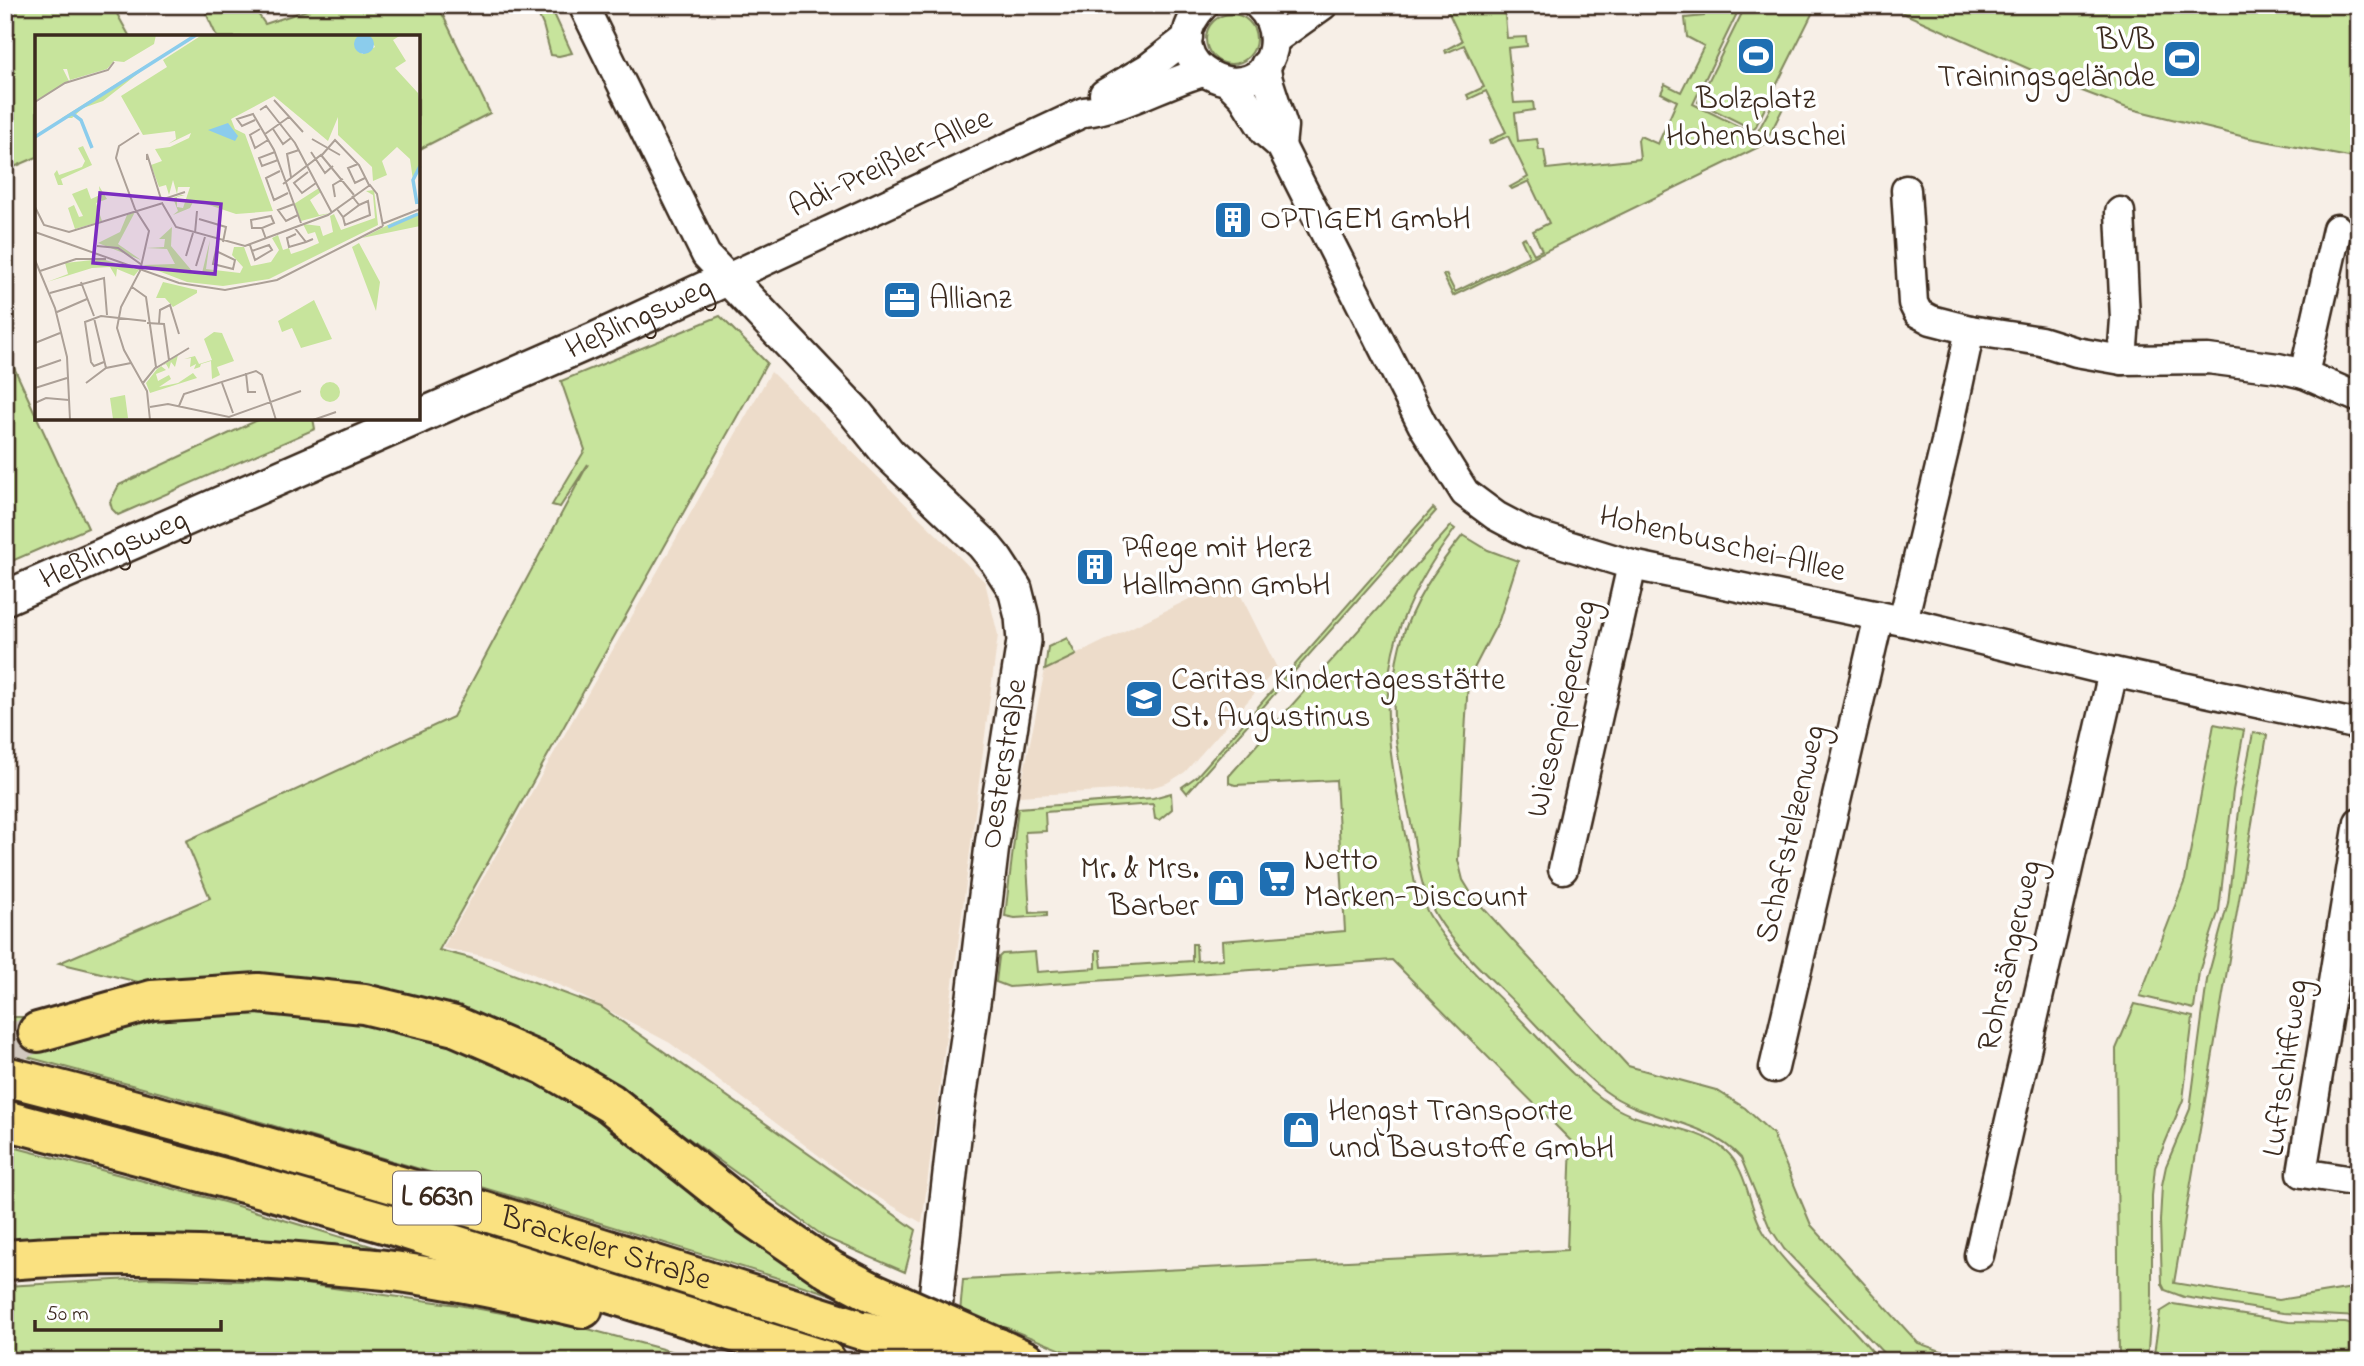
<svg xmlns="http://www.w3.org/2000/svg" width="2364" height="1366" font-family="'Indie Flower',sans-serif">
  <rect width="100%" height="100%" fill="#f7efe7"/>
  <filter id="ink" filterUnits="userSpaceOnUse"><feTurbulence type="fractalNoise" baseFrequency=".0143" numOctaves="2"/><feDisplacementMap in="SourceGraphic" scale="14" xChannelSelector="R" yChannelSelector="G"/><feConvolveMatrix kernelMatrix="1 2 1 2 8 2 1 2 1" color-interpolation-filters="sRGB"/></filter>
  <g filter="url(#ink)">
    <!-- built -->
    <g fill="#eddcca">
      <polygon points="771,372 985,582 998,635 922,1223 859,1186 670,1043 570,990 498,959 443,948"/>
      <polygon points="1232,578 1277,668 1185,772 1167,783 1150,788 1019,796 1045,670"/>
    </g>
    <!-- green -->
    <g fill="#c7e49c" stroke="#81875d" stroke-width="2">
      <polygon points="5,5 112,5 130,37 37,37 37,157 5,171 5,50 11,47 5,35"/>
      <polygon points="217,5 252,5 265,24 322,5 438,5 490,113 418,150 418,37 217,37 205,11"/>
      <polygon points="534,5 550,5 572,53 559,56 551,55 543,25"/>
      <polygon points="1445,5 1504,5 1507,38 1526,37 1527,46 1508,48 1514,103 1533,102 1534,110 1515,113 1518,141 1537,139 1539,150 1544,150 1547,169 1640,159 1638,140 1640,136 1658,144 1677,101 1661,93 1665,84 1681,92 1704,46 1687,37 1685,18 1704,16 1703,5 1741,5 1693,104 1756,135 1773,103 1783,108 1765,144 1453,296 1443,275 1446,274 1455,292 1529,256 1521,239 1525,237 1534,254 1542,250 1533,231 1549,223 1529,181 1512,189 1510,187 1528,177 1508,136 1490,144 1489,141 1506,132 1486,91 1469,99 1467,95 1484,87 1464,45 1446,53 1445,50 1462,41"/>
      <polygon points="1746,5 1805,5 1814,10 1754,130 1698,102"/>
      <polygon points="1885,5 2359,5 2359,159 2249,138 2127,108 2061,83"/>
      <circle cx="1231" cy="39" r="25"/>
      <polygon points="720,316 767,363 439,950 470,958 601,1007 916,1230 905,1272 826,1238 604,1077 506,1028 147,984 59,963 210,898 186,841 453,717 588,464 560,507 552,505 585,450 561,381"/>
      <polygon points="5,348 88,528 5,564"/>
      <polygon points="262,418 313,418 315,429 118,515 112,509 110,502 119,485"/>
      <polygon points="1433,508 1436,511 1187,793 1182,787 1197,776"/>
      <path d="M1451 526 1455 529C1431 561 1409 598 1397 636 1373 713 1401 808 1415 884 1434 940 1482 979 1522 1021 1550 1050 1578 1083 1611 1105 1645 1128 1693 1123 1725 1150 1749 1171 1748 1210 1766 1236 1785 1264 1810 1286 1834 1310 1850 1326 1866 1344 1881 1361H1089L1005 1327H998L960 1313 963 1280 1567 1250 1571 1141 1392 960 1009 987 996 982 999 957 1002 954 1035 952 1037 972 1096 968V950H1100L1102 967 1192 961V944H1196L1197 961 1223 959 1222 941 1345 931 1336 780 1235 785 1229 783V776Z"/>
      <path d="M1463 535 1488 550 1518 561 1499 620 1468 680 1458 860 1463 880 1474 898 1628 1066 1716 1090 1745 1108 1773 1134 1811 1225 1918 1343 1970 1361H1891L1784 1249 1769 1226 1741 1158C1705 1118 1647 1122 1605 1091 1573 1066 1546 1035 1518 1006 1488 975 1450 944 1431 906 1418 880 1417 851 1411 823 1399 766 1385 703 1400 645 1411 604 1437 567 1463 535Z"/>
      <polygon points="1067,638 1076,655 1045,670 1048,647"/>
      <polygon points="2214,724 2244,730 2233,791 2219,910 2199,972 2194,1009 2140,996 2185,880"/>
      <polygon points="2253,733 2267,735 2174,1283 2278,1300 2359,1287 2359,1317 2283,1313 2184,1297 2165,1290 2162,1284 2160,1221 2162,1185 2166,1166 2190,1109 2207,980 2228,903 2241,794"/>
      <polygon points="1171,793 1172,809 1159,820 1155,819 1153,804 1045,812 1046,831 1025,832 1030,913 1047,912 1047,916 1015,918 1005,916 1018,808 1153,798"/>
      <polygon points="2135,1004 2193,1017 2183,1100 2155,1167 2152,1196 2152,1295 2148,1349 2145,1361 2119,1361 2116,1049"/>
      <polygon points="294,1005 440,1036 567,1093 852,1301 542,1205 176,1097 5,1051 5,1017 25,1017 46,1042 111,1023"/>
      <polygon points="5,1145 224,1202 431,1264 5,1249"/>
      <polygon points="151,1278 297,1283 458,1305 588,1329 707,1361 124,1361 61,1357 5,1357 5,1286"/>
      <polygon points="2173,1304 2289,1322 2345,1323 2359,1326 2359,1361 2153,1361 2160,1312"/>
    </g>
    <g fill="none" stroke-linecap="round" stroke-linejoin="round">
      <!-- trunk-tunnel -->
      <polyline stroke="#d1c8bf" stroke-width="38" stroke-dasharray="38 19" stroke-linecap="butt" points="5,1047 38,1032"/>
      <defs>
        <g id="minor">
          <path d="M583 5 706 255 728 278 1084 112C1125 108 1163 83 1203 72"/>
          <path d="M1204 5C1145 65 1258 118 1273 49 1276 32 1271 17 1258 5"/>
          <polyline points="1274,40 1323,5"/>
          <polyline points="1265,65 1268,80 1283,126 1281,146"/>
          <polyline points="1228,82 1243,97 1265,132 1281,146 1422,424 1465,493 1496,516 1528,533 1632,565 1903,621 2113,672 2359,725"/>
          <polyline points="1104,94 1148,68 1188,37"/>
          <polyline points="1906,190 1913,303 1918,313 1931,320 1970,330 2041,341 2076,352 2122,360 2208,359 2278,368 2304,374 2359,398"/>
          <polyline points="2120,212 2125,319 2122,360"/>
          <polyline points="2304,374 2337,229"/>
          <polyline points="1903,621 1946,442 1970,330"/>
          <polyline points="2359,822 2302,1173 2359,1182"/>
          <polyline points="1563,869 1632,565"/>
          <polyline points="1774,1068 1879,616"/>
          <polyline points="1979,1255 2113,672"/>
        </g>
        <g id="tertiary">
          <path id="s1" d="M418 417 596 339 728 278 854 411 889 454 983 544 996 560 1015 589 1022 617 1024 641 992 845 974 996 956 1120 936 1298 933 1346"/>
          <path id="s2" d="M5 598 416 418"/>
        </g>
        <g id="trunk">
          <polyline points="38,1032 152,1000 258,993 364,1004 455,1026 545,1065 610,1103 750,1215 830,1270 870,1291"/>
          <path id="s3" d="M5 1076C295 1149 580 1241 865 1331"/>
          <polyline points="5,1120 262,1188 398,1227 826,1361"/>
          <path d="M5 1260C110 1252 215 1254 320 1264 346 1267 373 1268 400 1272 461 1281 522 1294 583 1308"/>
          <polyline points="996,1347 1026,1361"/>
        </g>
      </defs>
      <!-- minor casing -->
      <use href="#minor" stroke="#3b2a1e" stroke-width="33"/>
      <!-- tertiary casing -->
      <use href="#tertiary" stroke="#3b2a1e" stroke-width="38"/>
      <!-- trunk casing -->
      <use href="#trunk" stroke="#3b2a1e" stroke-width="44"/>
      <!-- minor -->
      <use href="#minor" stroke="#fff" stroke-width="28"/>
      <!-- tertiary -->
      <use href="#tertiary" stroke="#fff" stroke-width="33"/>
      <!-- trunk -->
      <use href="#trunk" stroke="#fae180" stroke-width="38"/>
      <defs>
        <g id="trunk-bridge">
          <polyline points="870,1291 996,1347"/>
          <polyline points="865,1331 961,1361"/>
        </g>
      </defs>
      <!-- trunk-bridge casing -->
      <use href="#trunk-bridge" stroke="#3b2a1e" stroke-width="44" stroke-linecap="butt"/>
      <!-- trunk-bridge -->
      <use href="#trunk-bridge" stroke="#fae180" stroke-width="38"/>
    </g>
  </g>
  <!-- icons -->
  <defs>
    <symbol id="stadium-square" viewBox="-11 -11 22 22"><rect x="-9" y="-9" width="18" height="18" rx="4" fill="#1f6fb2" stroke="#fff"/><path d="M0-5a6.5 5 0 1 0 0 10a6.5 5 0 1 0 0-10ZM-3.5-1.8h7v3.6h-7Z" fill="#fff"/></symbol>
    <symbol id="building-square" viewBox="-11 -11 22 22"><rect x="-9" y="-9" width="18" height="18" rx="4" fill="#1f6fb2" stroke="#fff"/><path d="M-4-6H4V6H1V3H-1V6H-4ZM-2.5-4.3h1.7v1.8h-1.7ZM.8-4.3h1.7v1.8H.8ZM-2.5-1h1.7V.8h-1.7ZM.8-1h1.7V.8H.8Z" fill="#fff"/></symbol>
    <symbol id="office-square" viewBox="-11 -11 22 22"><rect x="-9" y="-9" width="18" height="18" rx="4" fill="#1f6fb2" stroke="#fff"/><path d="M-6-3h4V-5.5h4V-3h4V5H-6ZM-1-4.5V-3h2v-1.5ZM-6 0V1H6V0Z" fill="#fff"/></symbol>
    <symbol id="school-square" viewBox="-11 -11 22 22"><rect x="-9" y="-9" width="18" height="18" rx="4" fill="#1f6fb2" stroke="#fff"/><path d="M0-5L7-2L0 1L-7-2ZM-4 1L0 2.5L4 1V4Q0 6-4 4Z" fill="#fff"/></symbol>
    <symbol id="supermarket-square" viewBox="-11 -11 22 22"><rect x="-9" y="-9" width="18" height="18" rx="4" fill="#1f6fb2" stroke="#fff"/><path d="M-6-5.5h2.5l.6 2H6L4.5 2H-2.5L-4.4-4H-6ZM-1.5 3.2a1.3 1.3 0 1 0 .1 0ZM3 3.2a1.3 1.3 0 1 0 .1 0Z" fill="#fff"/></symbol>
    <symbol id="shop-square" viewBox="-11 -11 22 22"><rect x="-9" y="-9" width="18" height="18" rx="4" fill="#1f6fb2" stroke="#fff"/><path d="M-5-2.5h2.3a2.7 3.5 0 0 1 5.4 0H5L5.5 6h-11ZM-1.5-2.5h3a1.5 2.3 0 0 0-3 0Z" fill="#fff"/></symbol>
  </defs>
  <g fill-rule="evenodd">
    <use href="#stadium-square" x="1734" y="34" width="44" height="44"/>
    <use href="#stadium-square" x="2160" y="37" width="44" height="44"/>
    <use href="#building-square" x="1211" y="198" width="44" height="44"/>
    <use href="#office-square" x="880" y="278" width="44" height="44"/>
    <use href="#building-square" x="1073" y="545" width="44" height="44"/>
    <use href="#school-square" x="1122" y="677" width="44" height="44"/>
    <use href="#supermarket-square" x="1255" y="857" width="44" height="44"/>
    <use href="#shop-square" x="1204" y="866" width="44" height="44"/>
    <use href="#shop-square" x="1279" y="1108" width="44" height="44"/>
  </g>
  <g text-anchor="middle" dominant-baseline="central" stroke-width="7" stroke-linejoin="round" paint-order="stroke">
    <!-- shield labels -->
    <rect fill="#fff" stroke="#766a62" stroke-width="2" x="393" y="1171.5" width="88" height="53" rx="5"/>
    <g font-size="30" font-weight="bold" fill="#3b2a1e">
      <text x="437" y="1198">L 663n</text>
    </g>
    <!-- poi labels -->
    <g font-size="32" fill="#3b2a1e" stroke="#fff" text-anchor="start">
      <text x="2155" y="41" text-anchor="end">BVB<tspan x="2155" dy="37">Trainingsgelände</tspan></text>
      <text x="1756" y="100" text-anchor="middle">Bolzplatz<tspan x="1756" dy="37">Hohenbuschei</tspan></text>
      <text x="1260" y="220">OPTIGEM GmbH</text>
      <text x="929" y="300">Allianz</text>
      <text x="1122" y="549">Pflege mit Herz<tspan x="1122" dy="37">Hallmann GmbH</tspan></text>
      <text x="1171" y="681">Caritas Kindertagesstätte<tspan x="1171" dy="37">St. Augustinus</tspan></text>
      <text x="1304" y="861">Netto<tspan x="1304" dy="37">Marken-Discount</tspan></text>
      <text x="1199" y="870" text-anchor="end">Mr. &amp; Mrs.<tspan x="1199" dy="37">Barber</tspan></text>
      <text x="1328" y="1112">Hengst Transporte<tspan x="1328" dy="37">und Baustoffe GmbH</tspan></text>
    </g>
    <!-- street labels -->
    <g font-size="32" fill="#3b2a1e" stroke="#fff">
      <text transform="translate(891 164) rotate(-25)">Adi-Preißler-Allee</text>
      <text stroke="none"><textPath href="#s1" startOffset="242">Heßlingsweg</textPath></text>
      <text transform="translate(1722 545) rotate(13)">Hohenbuschei-Allee</text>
      <text stroke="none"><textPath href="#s2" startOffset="119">Heßlingsweg</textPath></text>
      <text transform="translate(1563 709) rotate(-77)">Wiesenpieperweg</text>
      <text transform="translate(1005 764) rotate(-81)">Oesterstraße</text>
      <text transform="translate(1792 834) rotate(-77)">Schafstelzenweg</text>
      <text transform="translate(2011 956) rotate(-77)">Rohrsängerweg</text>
      <text transform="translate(2287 1068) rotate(-82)">Luftschiffweg</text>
      <text stroke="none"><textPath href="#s3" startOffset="625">Brackeler Straße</textPath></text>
    </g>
  </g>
  <!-- overview -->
  <g transform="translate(35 35)">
    <rect width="385" height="385" fill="#f7efe7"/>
    <path d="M1 0H121L119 9 89 27 79 26 72 34 35 45 32 34H28L34 46 0 67ZM167 0H325L321 4 327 19 340 12 334 0H366L358 5 371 26 360 33 383 58 385 70V130L378 145 375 124 362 112 347 126 352 140 338 146 337 132 303 100V82L293 106 239 61 196 84 200 94 210 99 238 176 201 179 159 165 155 173 138 180 143 176 138 163 146 160H150L142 162V172L148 173 155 152H143L142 159 138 145 134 160 131 150 124 152 116 130 127 126 120 114 135 112 154 103 156 98 133 109 141 104 140 96 108 100 86 61 132 32 128 25ZM124 22 68 66 48 73 37 83H27ZM48 111 57 130 26 144 28 150H23L19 139 22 135 24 140 47 132 50 126 43 113ZM64 151 72 164 61 168 67 186 40 194 33 173 39 170 44 182 48 181 37 159 52 153 56 164 65 160ZM284 153 286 157 275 165 284 180 296 178 266 186 259 169ZM339 155 343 190 234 244 188 251 152 247 108 230 140 229 132 214 111 213 129 212 130 204H124L137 192 136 211 157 236 167 238 175 205 171 234 205 238 208 232 197 220 199 212H209L216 231 236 227 244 215 237 203 243 200 248 215 254 213 256 219 268 215 284 208 280 197 273 199 268 189 285 191 288 201 298 197 295 181 299 179 306 195 340 183 338 160 331 156ZM100 177 83 209 106 225 63 208 85 197 92 180ZM385 177V191L327 203 359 187ZM324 208 345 247 341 276 317 212ZM67 224 104 235 99 241 82 234 81 242 75 232 57 233 12 247 33 239 30 228ZM128 247 162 255V258L138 272 130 263H121ZM279 265 297 304 266 313 257 293 247 297 243 286ZM179 297 187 298 199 326 182 332 185 340 177 344 176 326 166 329 165 332 159 334 162 342 159 334 161 329 155 332 156 323 149 324 160 321 164 329 177 325 169 304ZM143 320 140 332 136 327 134 334 131 329 126 331 131 335 121 339 123 346 134 340 136 344 124 352 143 348 158 338 162 343 115 358 111 348 122 334ZM285 357a10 10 0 1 1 20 0a10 10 0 1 1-20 0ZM90 360 93 383 78 384 75 363Z" fill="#c7e49c"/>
    <path d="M319 9a10 10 0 1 1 20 0a10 10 0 1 1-20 0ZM193 88 203 101 200 106 173 95Z" fill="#8bccec"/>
    <path fill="none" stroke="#8bccec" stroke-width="3.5" d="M38 79 46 85 57 113M0 102 161 0M382 169 378 145 385 131M353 192 383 179"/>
    <path fill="none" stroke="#aca097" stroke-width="2" d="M239 65 268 97M0 67 30 48 73 35 79 27M225 75 231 71 260 108 297 178M220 85 207 91 202 84 218 79 239 115 266 188M225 94 215 100 220 113 233 105M238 94 248 109 256 103M104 98 84 111 81 123 100 174 114 196 105 236 86 272 82 293 89 315 112 356 115 385M230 99 254 82M277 104 305 120M240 117 224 123 227 131 243 125M276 117 290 138 298 131M287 120 300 105 324 130 334 150M112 125V119L126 164M323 129 313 133 320 148 330 143M245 136 231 143 239 165 253 158M273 137 259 148 267 158 281 148M256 142 252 119 264 115M248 149 286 120 319 160M300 162 298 150 308 144M129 164 150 157M127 168 141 192 210 211 293 180 335 150 342 159 348 191M259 169 243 175 251 186 263 180M0 172 9 190 34 197 128 168M302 174 308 182 324 170 317 161M308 182 310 190 335 180 333 166 324 170M164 184 191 192 188 207M347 189 385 174M259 192 271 207 278 204M227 193H217L216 185 236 181 239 188 227 193 231 204M0 197 144 248 190 255 242 245 348 191M160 198 162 176M261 199 252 203 254 212 271 207M215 210 220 225 237 215 234 210 217 216M62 211 83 213 107 230M181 216 200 225 198 234 178 229 183 206M151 221 158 198M0 225 20 273 32 322 35 385M161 231 170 202M5 236 41 224H71M46 247 59 281M97 252 111 262 121 332 108 348M15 258 69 243 72 280M22 277 52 264M59 283 71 333M112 288 129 289 134 325M124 288 125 275 135 270 144 299M0 308 25 298M69 327 59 331 56 327 50 287 66 281 111 286M121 333 154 313M0 334 26 325M211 338 213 357H221M51 348 71 333 96 328M187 348 198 378M0 353 32 343M0 368 11 363 34 365M144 371 149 359 221 336 227 340 241 385M115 372 133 369 194 382 266 356M278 385 301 377"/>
    <path fill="#7b2cbf" fill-opacity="0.15" stroke="#7b2cbf" stroke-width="3.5" d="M65 158 186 169 180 239 58 228Z"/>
    <rect width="385" height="385" fill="none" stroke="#3b2a1e" stroke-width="3.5"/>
  </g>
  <!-- margin -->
  <rect width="2364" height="1366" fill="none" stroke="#fff" stroke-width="28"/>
  <rect x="14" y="14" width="2336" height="1338" fill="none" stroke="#3b2a1e" stroke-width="2.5" filter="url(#ink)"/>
  <!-- scale -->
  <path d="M35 1320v10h186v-10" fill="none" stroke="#3b2a1e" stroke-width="3.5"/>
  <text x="46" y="1320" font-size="21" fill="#3b2a1e" stroke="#ffffff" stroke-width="5" paint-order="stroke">50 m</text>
</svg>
